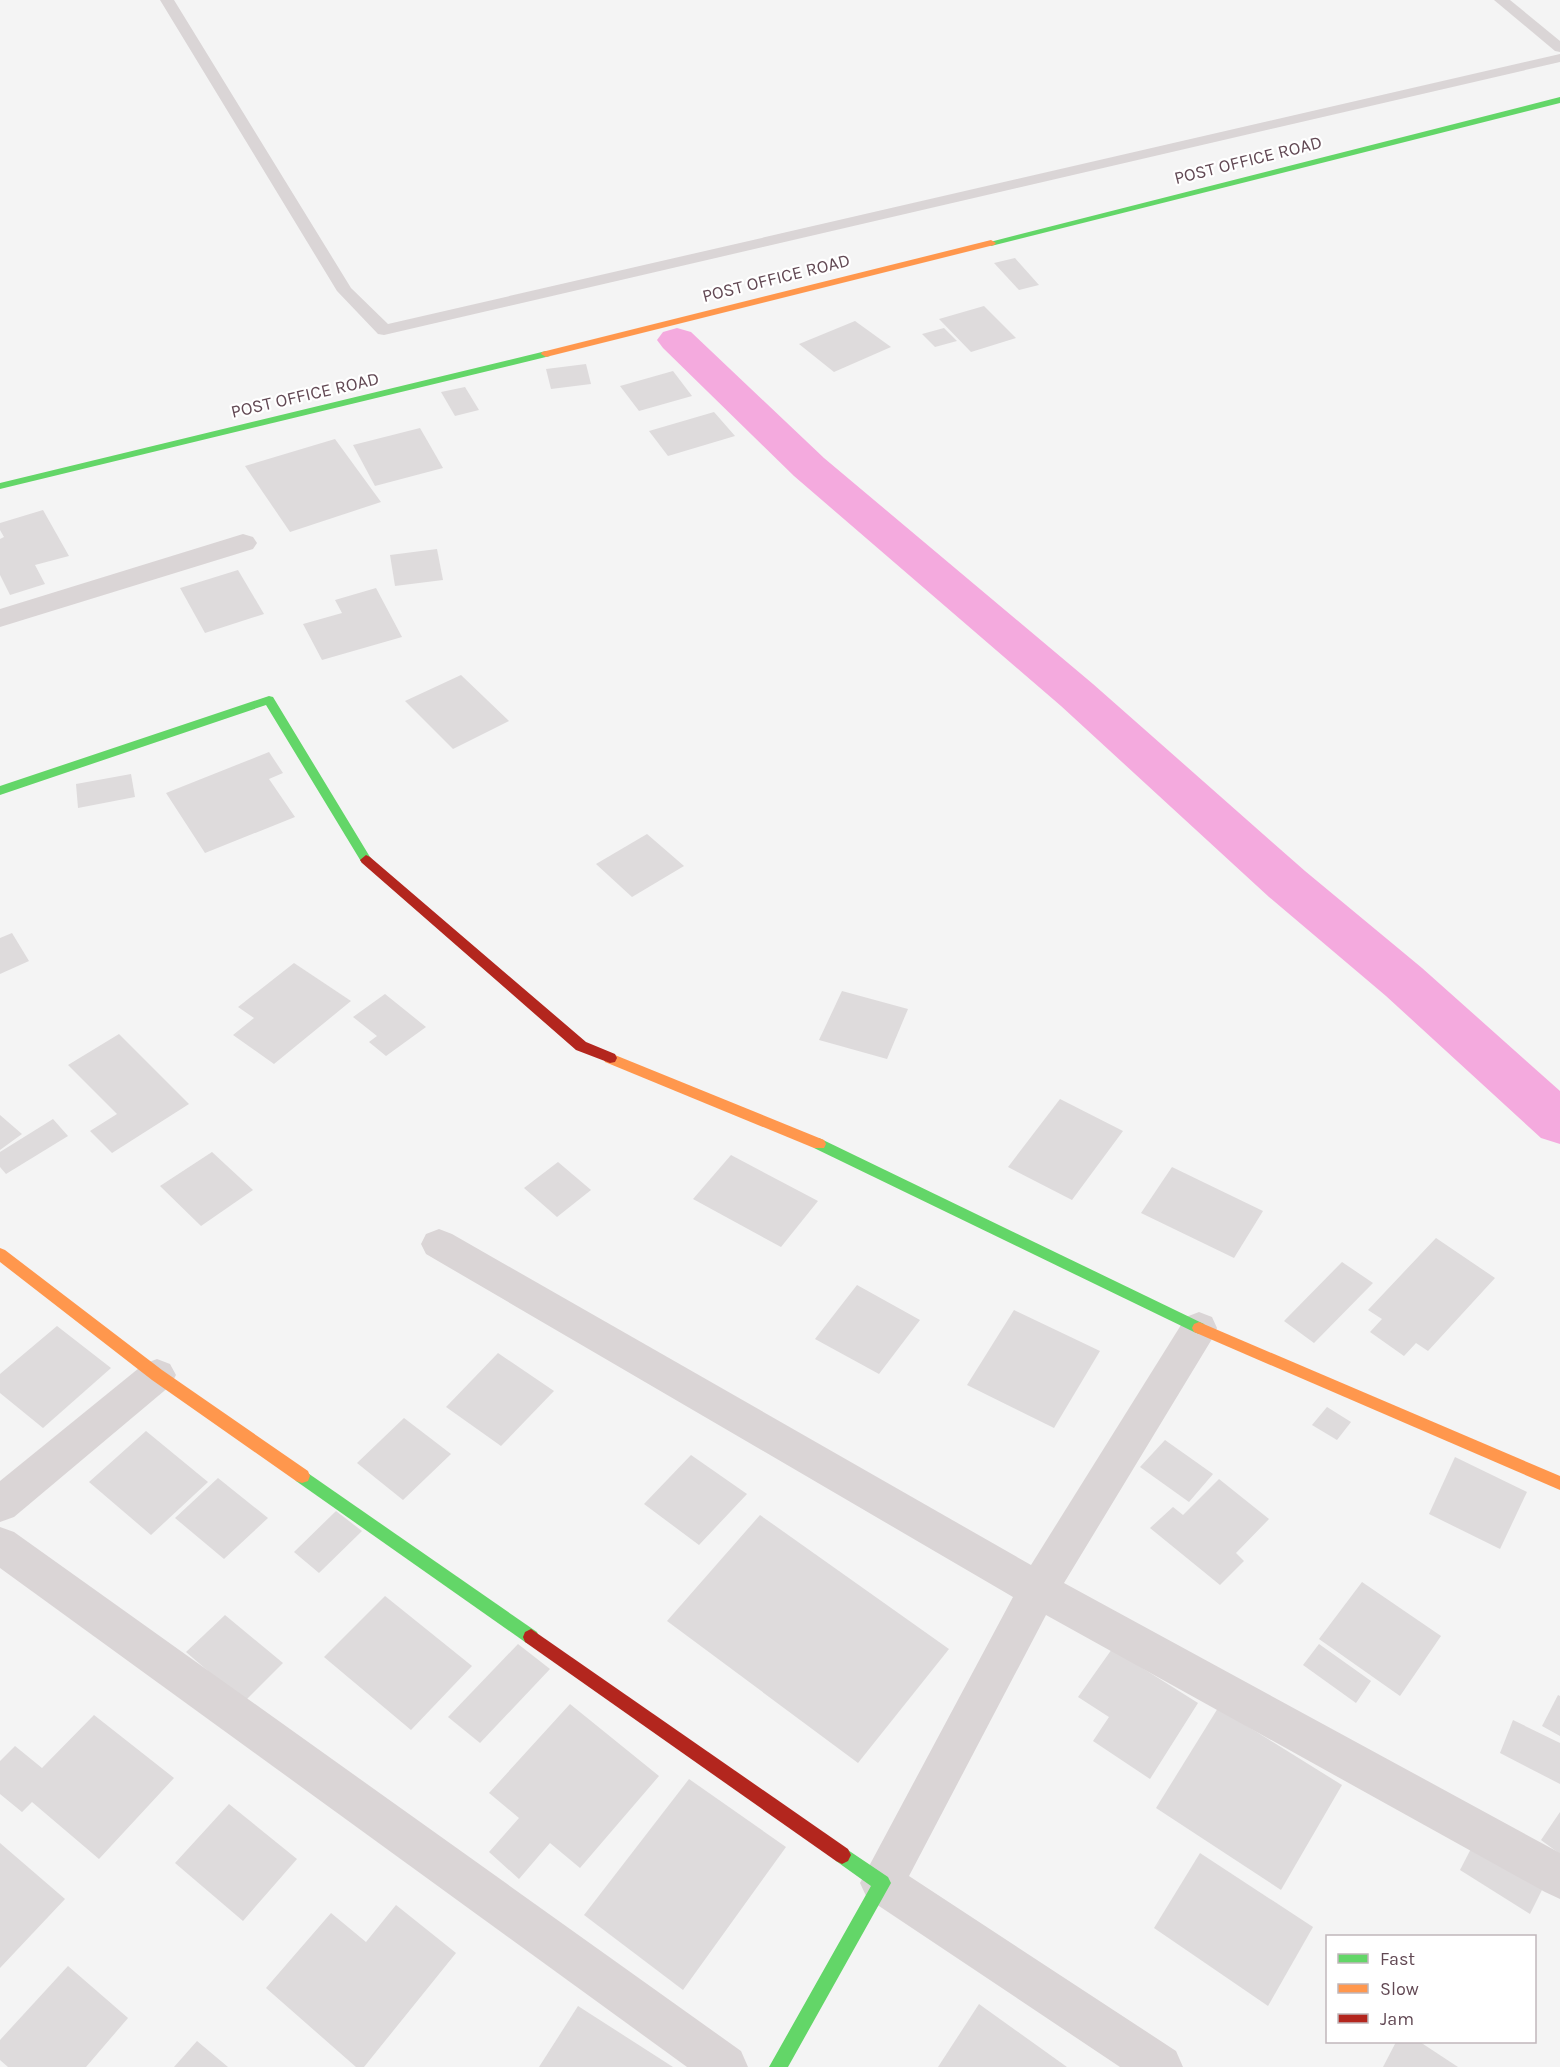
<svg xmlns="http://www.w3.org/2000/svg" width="1560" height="2067" font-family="Karla,sans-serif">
  <rect width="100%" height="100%" fill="#f4f4f4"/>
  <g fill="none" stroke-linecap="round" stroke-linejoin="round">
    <!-- canal -->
    <polygon fill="#f4aade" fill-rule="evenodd" points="677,328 691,332 824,458 1093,684 1305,871 1422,968 1560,1091 1560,1144 1541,1138 1386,996 1269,897 1061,706 794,476 663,348 657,340 663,332"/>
  </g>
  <!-- building -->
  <g fill="#dedbdc">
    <polygon points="1015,258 1039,285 1019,290 994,263"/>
    <polygon points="984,306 1016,338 971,352 939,319"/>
    <polygon points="855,321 891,347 834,372 799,344"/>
    <polygon points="944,328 957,341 935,347 922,334"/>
    <polygon points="586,364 591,384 551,389 546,369"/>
    <polygon points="673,371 692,396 639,411 620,386"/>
    <polygon points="465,387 479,410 455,416 441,392"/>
    <polygon points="714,412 735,436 668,456 649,431"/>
    <polygon points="420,428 443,468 375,486 353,445"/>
    <polygon points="335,439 381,502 290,532 245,466"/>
    <polygon points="43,510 69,556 35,565 45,584 10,595 0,575 0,539 4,537 0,530 0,523"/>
    <polygon points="437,549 443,580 395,586 390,555"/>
    <polygon points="238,570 264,614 205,633 180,588"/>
    <polygon points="376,588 402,637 322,660 303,624 342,613 335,600"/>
    <polygon points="461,675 509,721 453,749 405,701"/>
    <polygon points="269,752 283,773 269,779 295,817 205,853 166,793"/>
    <polygon points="131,774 135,797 78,808 76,784"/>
    <polygon points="647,834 684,866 632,897 596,864"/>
    <polygon points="12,933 29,961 0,974 0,938"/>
    <polygon points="294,963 351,1001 274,1064 233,1035 254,1018 238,1007"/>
    <polygon points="842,991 908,1009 887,1059 819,1040"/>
    <polygon points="385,994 426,1027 386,1056 369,1042 377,1036 353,1017"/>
    <polygon points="119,1034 189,1104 112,1153 90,1131 117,1114 68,1065"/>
    <polygon points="1060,1099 1123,1131 1072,1200 1008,1167"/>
    <polygon points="0,1115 22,1134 0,1150"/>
    <polygon points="53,1119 68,1136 6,1174 0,1167 0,1152"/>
    <polygon points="212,1152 253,1190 201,1226 160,1186"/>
    <polygon points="731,1155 818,1201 781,1247 693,1199"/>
    <polygon points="558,1162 591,1190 557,1217 524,1188"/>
    <polygon points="1172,1167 1263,1211 1234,1258 1141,1213"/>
    <polygon points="1436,1238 1495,1278 1428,1351 1416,1343 1404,1356 1370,1332 1382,1319 1368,1310"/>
    <polygon points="1342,1262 1373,1283 1314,1343 1284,1321"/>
    <polygon points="857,1285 920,1320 879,1374 815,1339"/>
    <polygon points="1014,1310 1100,1351 1054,1428 967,1385"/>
    <polygon points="57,1326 111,1368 43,1428 0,1393 0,1374"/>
    <polygon points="498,1353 554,1391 501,1446 446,1407"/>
    <polygon points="1327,1407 1351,1422 1337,1440 1312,1425"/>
    <polygon points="404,1418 451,1454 403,1500 357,1463"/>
    <polygon points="146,1431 208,1482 151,1535 89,1482"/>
    <polygon points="1165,1440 1213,1474 1189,1502 1140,1467"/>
    <polygon points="691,1455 747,1494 699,1545 644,1504"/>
    <polygon points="1455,1457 1527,1492 1500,1549 1429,1514"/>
    <polygon points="218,1478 268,1518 224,1559 175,1518"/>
    <polygon points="1219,1479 1269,1519 1236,1553 1244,1561 1220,1585 1150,1528 1173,1507 1183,1515"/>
    <polygon points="336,1511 362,1531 319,1573 294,1552"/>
    <polygon points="760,1515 949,1649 858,1763 667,1621"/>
    <polygon points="1362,1582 1441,1636 1400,1696 1319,1639"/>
    <polygon points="385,1596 472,1666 411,1730 324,1657"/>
    <polygon points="225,1615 283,1663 244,1702 186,1652"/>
    <polygon points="518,1644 550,1669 480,1743 448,1717"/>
    <polygon points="1319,1644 1371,1681 1356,1703 1303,1665"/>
    <polygon points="1112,1649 1198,1703 1150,1779 1093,1741 1109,1717 1078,1697"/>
    <polygon points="1558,1695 1560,1696 1560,1736 1542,1726"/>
    <polygon points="570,1704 659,1776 580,1868 550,1843 519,1879 489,1852 519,1818 489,1793"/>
    <polygon points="1218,1708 1342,1785 1281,1890 1156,1808"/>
    <polygon points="94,1715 174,1778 99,1859 32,1802 22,1812 0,1794 0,1761 15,1746 42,1768"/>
    <polygon points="1513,1720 1560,1743 1560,1784 1500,1753"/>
    <polygon points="689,1779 786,1847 683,1990 584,1915"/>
    <polygon points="229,1804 297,1859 243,1921 175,1863"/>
    <polygon points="1560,1812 1560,1854 1541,1840"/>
    <polygon points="1476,1839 1546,1882 1530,1914 1460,1870"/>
    <polygon points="0,1843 65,1899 0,1968"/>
    <polygon points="1200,1853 1313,1927 1268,2006 1154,1928"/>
    <polygon points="396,1905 456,1953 364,2067 356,2067 266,1988 331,1913 366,1942"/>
    <polygon points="68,1966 128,2018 86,2067 8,2067 0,2060 0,2040"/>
    <polygon points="979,2004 1067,2067 938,2067"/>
    <polygon points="578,2006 673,2067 539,2067"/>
    <polygon points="197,2041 228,2067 174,2067"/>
    <polygon points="1396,2042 1420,2042 1458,2067 1383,2067"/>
  </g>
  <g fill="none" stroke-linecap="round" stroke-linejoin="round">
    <!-- lane -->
    <g fill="#dad5d6" fill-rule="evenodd">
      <polygon points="160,0 174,0 351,288 388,324 1560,54 1560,62 384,335 378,334 337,291"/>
      <polygon points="1494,0 1510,0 1560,41 1560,52 1555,51"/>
    </g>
    <!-- street -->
    <g fill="#dad5d6" fill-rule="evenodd">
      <polygon points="243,534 253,537 257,543 253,549 0,627 0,609"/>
      <polygon points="439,1229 452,1234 1031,1565 1186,1317 1199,1312 1212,1317 1217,1328 1212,1339 1064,1583 1560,1853 1560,1899 1545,1892 1046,1615 909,1876 1176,2051 1183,2067 1120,2067 867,1898 860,1883 1013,1597 426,1254 421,1244 426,1234"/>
      <polygon points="157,1359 170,1364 176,1375 170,1386 14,1517 0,1522 0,1481 144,1364"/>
      <polygon points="0,1527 14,1532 741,2051 748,2067 687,2067 0,1568"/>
    </g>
    <!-- fast -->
    <g fill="#63d668" fill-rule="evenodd">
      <polygon points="1560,97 1560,103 991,246 986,243"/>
      <polygon points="546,351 550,352 550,356 0,489 0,483"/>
      <polygon points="269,696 273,697 370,857 372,860 370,863 362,863 266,705 0,795 0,786"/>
      <polygon points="819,1138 1204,1324 1206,1328 1204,1332 1199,1334 1194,1332 814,1148 812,1144 814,1140"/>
      <polygon points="302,1469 537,1632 539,1637 537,1642 531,1645 525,1642 296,1481 294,1476 296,1471"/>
      <polygon points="842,1846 888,1877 891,1883 788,2067 769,2067 871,1886 836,1861 833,1855 836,1849"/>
    </g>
    <!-- slow -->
    <g fill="#ff974d" fill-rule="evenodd">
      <polygon points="991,240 996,243 994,245 546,357 541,354 542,352"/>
      <polygon points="610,1053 824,1140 826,1144 824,1148 814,1148 605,1062 603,1058 605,1054"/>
      <polygon points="0,1248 5,1250 162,1370 308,1471 310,1476 308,1481 302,1483 296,1481 152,1380 0,1262"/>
      <polygon points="1199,1322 1560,1476 1560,1490 1194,1332 1192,1328 1194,1324"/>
    </g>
    <!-- jam -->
    <g fill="#b3261e" fill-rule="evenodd">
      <polygon points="366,855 370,857 586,1042 615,1054 617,1058 615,1062 610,1063 576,1050 362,863 360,860"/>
      <polygon points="531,1629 848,1849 851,1855 848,1861 842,1864 836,1861 525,1642 523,1637 525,1632"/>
    </g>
  </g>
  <g text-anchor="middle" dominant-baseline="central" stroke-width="4.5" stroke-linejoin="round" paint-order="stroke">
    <!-- far-street labels -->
    <g font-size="18" fill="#624954" stroke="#fff">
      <text transform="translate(1248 160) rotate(-14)">POST OFFICE ROAD</text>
      <text transform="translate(776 278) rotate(-14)">POST OFFICE ROAD</text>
      <text transform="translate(305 395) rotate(-13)">POST OFFICE ROAD</text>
    </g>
  </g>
  <!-- legend -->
  <rect x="1326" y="1935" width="210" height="108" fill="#ffffff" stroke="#c0b6bb" stroke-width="1.5"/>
  <rect x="1338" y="1954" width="30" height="9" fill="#63d668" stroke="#c0b6bb" stroke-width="1.5"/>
  <text x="1380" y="1965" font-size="18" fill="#624954">Fast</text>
  <rect x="1338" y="1984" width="30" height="9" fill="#ff974d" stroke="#c0b6bb" stroke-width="1.5"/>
  <text x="1380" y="1995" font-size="18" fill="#624954">Slow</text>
  <rect x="1338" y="2014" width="30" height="9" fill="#b3261e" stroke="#c0b6bb" stroke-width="1.5"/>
  <text x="1380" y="2025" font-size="18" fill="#624954">Jam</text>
</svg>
